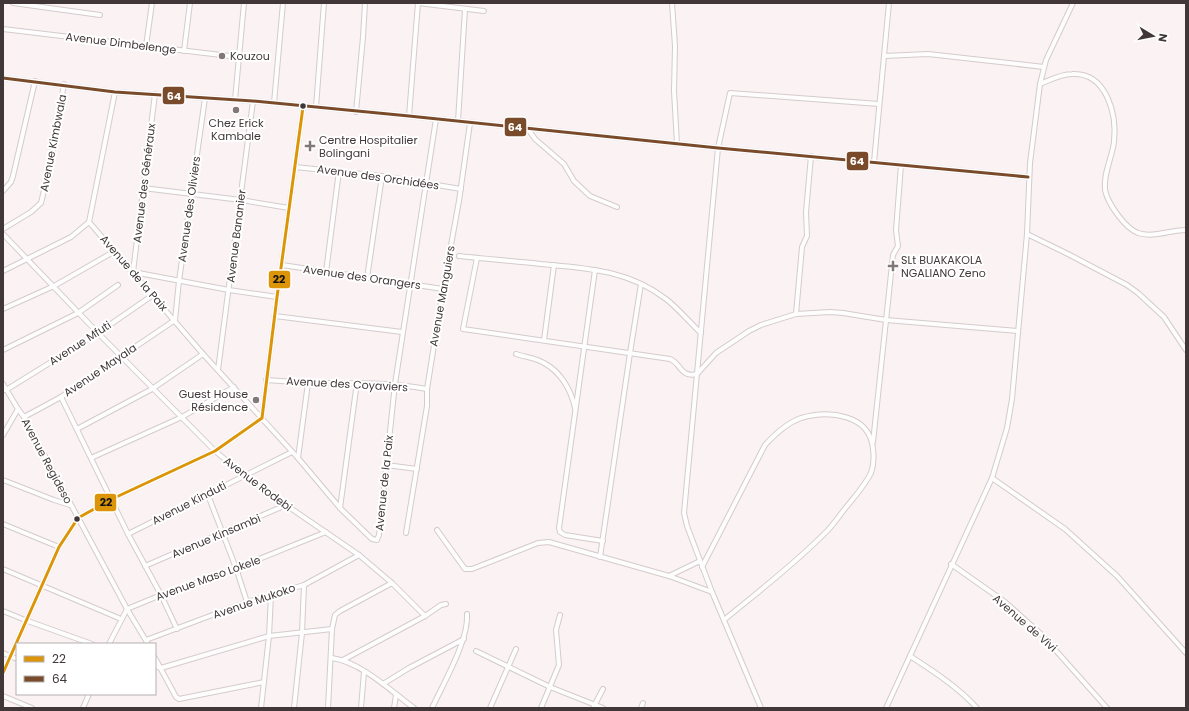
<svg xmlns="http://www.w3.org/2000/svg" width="1189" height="711" font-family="Poppins,sans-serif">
  <rect width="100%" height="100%" fill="#fbf2f4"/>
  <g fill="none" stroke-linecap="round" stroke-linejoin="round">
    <defs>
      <g id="street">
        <polyline points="13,3 100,15"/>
        <polyline points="418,3 484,11"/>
        <polyline points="672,3 675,46 674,91 677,144"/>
        <polyline points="3,29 238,57"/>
        <polyline points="146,46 152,3"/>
        <polyline points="184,51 190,3"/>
        <polyline points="884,56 928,54 1044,67"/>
        <polyline points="3,78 115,92 253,101 409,116 718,148 1028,177"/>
        <path d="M1040 84C1050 80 1061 74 1072 74 1107 72 1117 115 1114 142 1112 158 1103 174 1105 190 1108 204 1125 228 1138 233 1153 238 1171 230 1186 230"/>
        <polyline points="155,94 133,272 229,290 277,297"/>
        <polyline points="235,100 244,3"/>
        <polyline points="274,103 283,3"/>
        <polyline points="316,107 324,3"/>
        <polyline points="356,112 363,37 365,3"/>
        <polyline points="409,116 418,3"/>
        <polyline points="458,121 465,9"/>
        <polyline points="528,129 535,139 564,164 574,181 590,196 617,207"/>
        <polyline points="874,162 889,3"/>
        <polyline points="295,167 382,176 461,189"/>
        <polyline points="143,188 241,200 289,208"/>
        <polyline points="3,191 11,182 13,176 35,81"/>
        <polyline points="89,222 203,354 298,458 340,508 372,539 377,540 379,535 395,384 436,119"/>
        <polyline points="89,222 115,92"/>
        <polyline points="3,229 31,212 41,203 50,165 64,84"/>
        <polyline points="3,234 98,333 215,451 244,475 286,505 359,555 392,583 425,616"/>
        <polyline points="1027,234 1068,254 1127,285 1138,293 1164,317 1186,350"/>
        <path d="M459 256C486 259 514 261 541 264 587 268 628 270 666 299 679 309 689 322 701 333"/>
        <path d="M477 258 463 329 670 359C681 363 680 378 697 374L716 353 749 331 761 325 796 314 830 312 843 313 886 320 1018 331"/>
        <polyline points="282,265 443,289"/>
        <polyline points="595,270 559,528 560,532 565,535 603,541"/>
        <polyline points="3,271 71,237 89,222"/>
        <polyline points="326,272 339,171"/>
        <polyline points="367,278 382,176"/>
        <polyline points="3,309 54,286 115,251"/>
        <polyline points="796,314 802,247 807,236 806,212 811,156"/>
        <polyline points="275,316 402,332"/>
        <polyline points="544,340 554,265"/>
        <polyline points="3,350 78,313 118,285"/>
        <path d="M516 354C525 357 536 358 544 363 561 372 571 390 575 408"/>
        <polyline points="218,370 253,101"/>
        <path d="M266 380C281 381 295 382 309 383 349 383 387 382 427 389"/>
        <polyline points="3,384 18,409 24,417 127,609 148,644"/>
        <polyline points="3,390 6,390 98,333 153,295"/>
        <polyline points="61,397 128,534 161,595 177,629"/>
        <polyline points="24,417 61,397 175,320 179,281 205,98"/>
        <polyline points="77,429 152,389 203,354"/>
        <polyline points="3,435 18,409"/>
        <polyline points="873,442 893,255 898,246 896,230 901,165"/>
        <polyline points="91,458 182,417 234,387"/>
        <polyline points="298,458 308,383"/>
        <polyline points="386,465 417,469"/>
        <polyline points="992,478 1065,529 1117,576 1186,653"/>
        <polyline points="3,480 54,500 70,505"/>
        <polyline points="208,495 236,568 247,602"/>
        <polyline points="340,508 357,382"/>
        <polyline points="3,524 59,547"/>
        <polyline points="437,530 465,569 472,569 538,543 549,542 669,576 712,592"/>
        <polyline points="406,533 427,406 427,389 443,289 459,201 470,123"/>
        <polyline points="128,534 292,452"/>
        <polyline points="600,557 630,353 641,284"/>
        <polyline points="951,564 1005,602 1042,635 1107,708"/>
        <polyline points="145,566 286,505"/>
        <path d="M702 567 765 445C775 434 787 423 801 418 829 410 870 414 873 449 874 457 874 465 871 473 865 485 856 495 848 505 841 513 835 523 827 531 796 563 759 591 724 620"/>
        <polyline points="3,569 121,619"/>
        <polyline points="669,576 700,561"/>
        <polyline points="3,611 25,620 92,644"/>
        <polyline points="146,640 247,602 304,585 359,555"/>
        <polyline points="109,644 127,609 161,595 232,570 326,532"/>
        <polyline points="476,651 550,687 603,708"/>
        <polyline points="3,653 17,659"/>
        <path d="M910 656C933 671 958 687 977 708"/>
        <polyline points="155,658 176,697 179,699 264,682"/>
        <path d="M332 658C361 662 391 691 414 708"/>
        <polyline points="343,660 425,616 441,605 446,604"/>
        <polyline points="155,666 161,668 269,636 332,629"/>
        <polyline points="3,673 59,547 78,518 112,499 215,451 262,418 277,297 303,107"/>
        <polyline points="383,684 409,668 464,639"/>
        <polyline points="3,696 32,708"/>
        <polyline points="83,708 89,694"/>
        <polyline points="261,708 269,636 271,595"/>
        <polyline points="294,708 302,633 304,585"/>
        <polyline points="328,708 332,629 335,615 340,611 392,583"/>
        <polyline points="361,708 364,672"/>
        <polyline points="394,708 396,695"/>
        <path d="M432 708C443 684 469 640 467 614"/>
        <polyline points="490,708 516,649"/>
        <polyline points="541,708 559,665 556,630 560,615"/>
        <polyline points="593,708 603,689"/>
        <polyline points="641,708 643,703"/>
        <polyline points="761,708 712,592 687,526 684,513 718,148 730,93 879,104"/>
        <polyline points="886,708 992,478 1007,428 1012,399 1027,234 1030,163 1040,84 1046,60 1073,3"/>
      </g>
    </defs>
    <!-- street casing -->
    <use href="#street" stroke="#d4cbcd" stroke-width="6"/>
    <!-- street -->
    <use href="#street" stroke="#fefdfd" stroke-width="4"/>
    <defs>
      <polyline id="bus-1" points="3,673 59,547 78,518 112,499 215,451 262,418 277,297 303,107"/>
      <polyline id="bus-2" points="3,78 115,92 253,101 409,116 718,148 1028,177"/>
    </defs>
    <!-- bus-1 casing -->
    <use href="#bus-1" stroke="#fff" stroke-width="6"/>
    <!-- bus-2 casing -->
    <use href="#bus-2" stroke="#fff" stroke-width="6"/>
    <!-- bus-1 -->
    <use href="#bus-1" stroke="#dc9509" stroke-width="3"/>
    <!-- bus-2 -->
    <use href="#bus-2" stroke="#7a4b2a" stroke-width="3"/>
  </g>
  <!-- markers -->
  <g fill="#82787a" stroke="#fff" stroke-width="1.5">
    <circle cx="222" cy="56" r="4"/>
    <circle cx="236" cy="110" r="4"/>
    <path d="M308 140h4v4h4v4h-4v4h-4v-4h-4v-4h4z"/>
    <path d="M891 260h4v4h4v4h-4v4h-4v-4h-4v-4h4z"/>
    <circle cx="256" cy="400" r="4"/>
  </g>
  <g fill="#413739" stroke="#fff" stroke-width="1.5">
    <circle cx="303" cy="106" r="3.5"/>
    <circle cx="77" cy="519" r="3.5"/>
  </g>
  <g text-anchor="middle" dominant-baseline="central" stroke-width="4" stroke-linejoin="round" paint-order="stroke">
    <!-- street labels -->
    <g font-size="11" fill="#413739" stroke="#fff">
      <text transform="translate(121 43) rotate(7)">Avenue Dimbelenge</text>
      <text transform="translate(53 143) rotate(-79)">Avenue Kimbwala</text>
      <text transform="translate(378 177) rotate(8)">Avenue des Orchidées</text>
      <text transform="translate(144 183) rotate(-83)">Avenue des Généraux</text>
      <text transform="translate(189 209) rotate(-82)">Avenue des Oliviers</text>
      <text transform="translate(236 236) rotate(-83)">Avenue Bananier</text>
      <text transform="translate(134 273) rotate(49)">Avenue de la Paix</text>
      <text transform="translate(362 277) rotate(8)">Avenue des Orangers</text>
      <text transform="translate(442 296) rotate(-80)">Avenue Manguiers</text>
      <text transform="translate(80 343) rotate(-33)">Avenue Mfuti</text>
      <text transform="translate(100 370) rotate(-34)">Avenue Mayala</text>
      <text transform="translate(347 384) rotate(3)">Avenue des Coyaviers</text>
      <text transform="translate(47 461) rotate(62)">Avenue Regideso</text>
      <text transform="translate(384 483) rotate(-84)">Avenue de la Paix</text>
      <text transform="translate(258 484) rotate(37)">Avenue Rodebi</text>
      <text transform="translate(189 503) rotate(-27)">Avenue Kinduti</text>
      <text transform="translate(216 536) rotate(-23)">Avenue Kinsambi</text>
      <text transform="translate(208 578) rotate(-20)">Avenue Maso Lokele</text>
      <text transform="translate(254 601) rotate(-19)">Avenue Mukoko</text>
      <text transform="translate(1025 623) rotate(41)">Avenue de Vivi</text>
    </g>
    <!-- poi labels -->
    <g font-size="11" fill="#413739" stroke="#fff" text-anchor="start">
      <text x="230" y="56">Kouzou</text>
      <text x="236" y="123" text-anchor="middle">Chez Erick<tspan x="236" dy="13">Kambale</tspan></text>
      <text x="319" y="140">Centre Hospitalier<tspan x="319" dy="13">Bolingani</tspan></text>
      <text x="901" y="260">SLt BUAKAKOLA<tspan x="901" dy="13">NGALIANO Zeno</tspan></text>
      <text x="248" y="394" text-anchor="end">Guest House<tspan x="248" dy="13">Résidence</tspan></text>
    </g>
  </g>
  <g stroke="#fff" stroke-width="1.5">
    <rect x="162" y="86" width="23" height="19" rx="4" fill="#7a4b2a"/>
    <rect x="504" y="117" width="23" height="20" rx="4" fill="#7a4b2a"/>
    <rect x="846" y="151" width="23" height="20" rx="4" fill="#7a4b2a"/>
    <rect x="268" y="270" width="23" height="19" rx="4" fill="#dc9509"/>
    <rect x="94" y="493" width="23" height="19" rx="4" fill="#dc9509"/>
  </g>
  <g font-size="11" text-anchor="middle" font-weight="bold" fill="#fff">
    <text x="174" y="100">64</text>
    <text x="515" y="131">64</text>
    <text x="857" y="165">64</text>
  </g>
  <g font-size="11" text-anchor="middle" font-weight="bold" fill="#111">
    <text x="279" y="283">22</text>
    <text x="106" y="506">22</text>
  </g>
  <!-- border -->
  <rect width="1189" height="711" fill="none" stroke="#413739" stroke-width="8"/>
  <!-- legend -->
  <rect x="16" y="643" width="140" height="52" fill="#ffffff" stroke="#b3afb0"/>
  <rect x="24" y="656" width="20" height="6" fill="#dc9509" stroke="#b3afb0"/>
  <text x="52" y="663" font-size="12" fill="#413739">22</text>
  <rect x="24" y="676" width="20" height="6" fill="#7a4b2a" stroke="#b3afb0"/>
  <text x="52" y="683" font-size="12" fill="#413739">64</text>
  <!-- north arrow -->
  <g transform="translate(1153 36) rotate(100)" stroke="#ffffff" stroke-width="3" paint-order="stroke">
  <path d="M0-3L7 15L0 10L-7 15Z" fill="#413739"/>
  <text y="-6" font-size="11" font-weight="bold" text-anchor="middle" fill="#413739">N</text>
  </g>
</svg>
